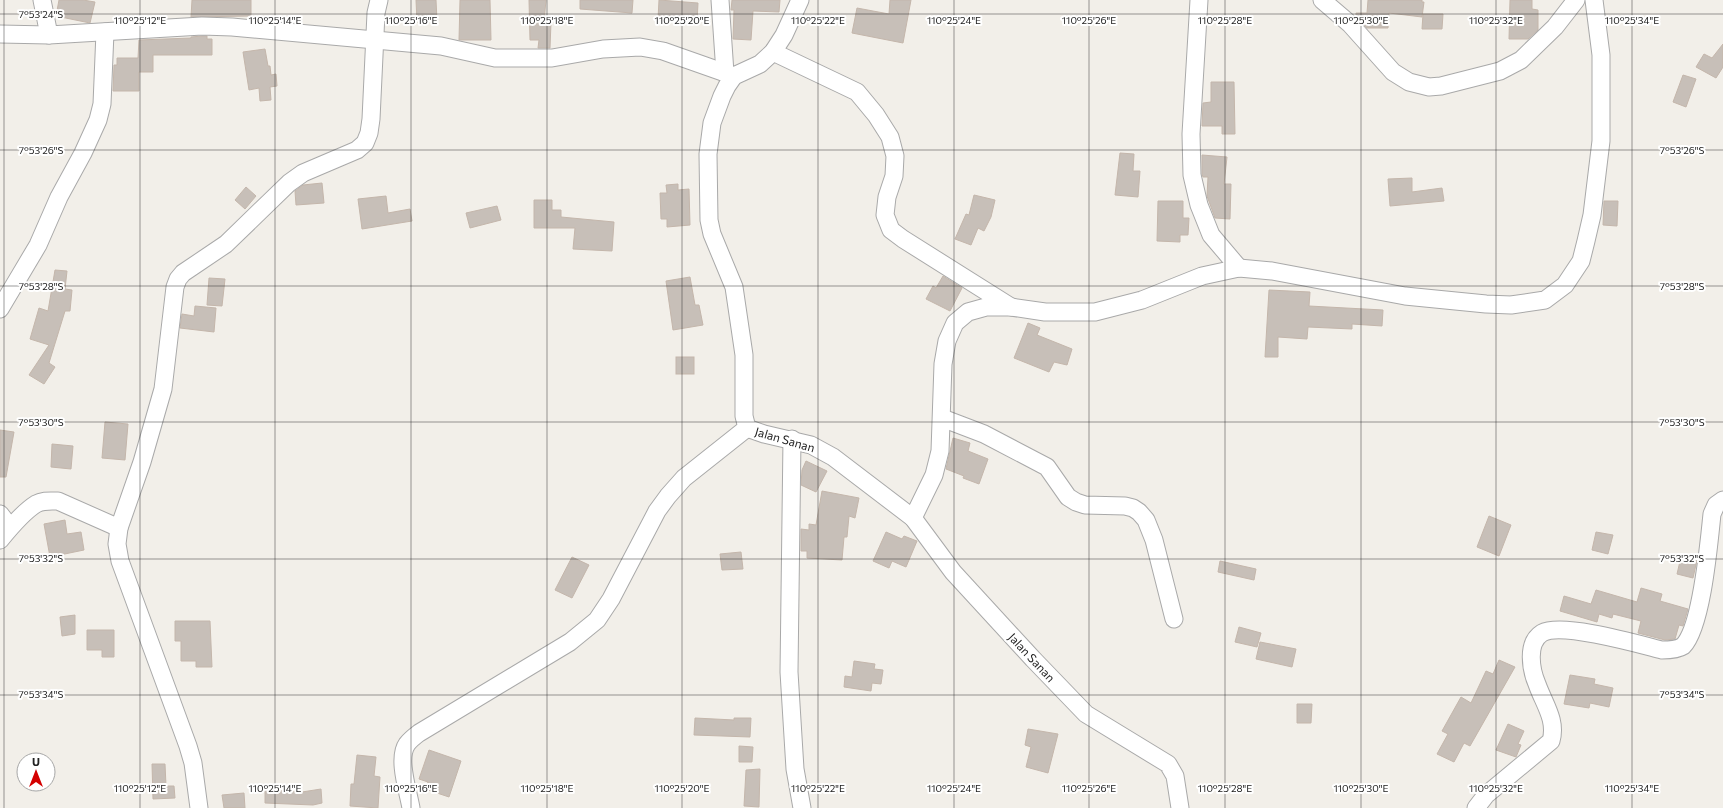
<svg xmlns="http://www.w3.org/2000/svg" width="1723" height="808" font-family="Commissioner,sans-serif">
  <rect width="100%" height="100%" fill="#f2efe9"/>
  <!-- building -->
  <g fill="#c7bfb8" stroke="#c4b6ab">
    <polygon points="59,0 83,0 95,2 90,23 56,16"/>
    <polygon points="192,0 251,0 251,16 191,17"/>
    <polygon points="416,0 436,0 437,21 417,22"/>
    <polygon points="460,0 490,0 491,40 459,40"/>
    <polygon points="529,0 546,0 544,22 551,22 550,48 538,48 539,40 530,40"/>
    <polygon points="580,0 633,0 632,13 580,9"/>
    <polygon points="659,0 698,3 697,22 658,20"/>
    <polygon points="732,0 780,0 779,12 753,11 751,40 733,39 734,10 731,10"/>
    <polygon points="890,0 911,0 903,43 852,33 857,8 889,14"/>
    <polygon points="1368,0 1422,0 1422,2 1424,2 1422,17 1389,13 1388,28 1367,28 1356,16 1356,13 1367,13"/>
    <polygon points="1510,0 1532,0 1532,9 1538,10 1538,30 1528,39 1509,39"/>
    <polygon points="1423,14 1443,14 1442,29 1422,29"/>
    <polygon points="202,36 207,36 207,39 212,39 212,55 153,55 153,72 139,72 139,91 113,91 114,65 117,65 117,58 138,58 139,40 191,38 191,37"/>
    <polygon points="1723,44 1723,67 1716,78 1696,67 1704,54 1712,58"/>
    <polygon points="265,49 268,66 270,66 271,75 276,74 277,86 270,87 271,100 260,101 259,88 249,90 243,52"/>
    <polygon points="1683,75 1696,79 1686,107 1673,102"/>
    <polygon points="1211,82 1234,82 1235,134 1222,134 1222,126 1202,126 1203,103 1211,102"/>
    <polygon points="1120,153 1134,154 1133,171 1140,171 1138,197 1115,195"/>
    <polygon points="1202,155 1227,157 1224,184 1231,184 1230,219 1215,218 1207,196 1208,177 1203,177 1202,174"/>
    <polygon points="1412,178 1412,192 1442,188 1444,201 1390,206 1388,179"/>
    <polygon points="322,183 324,203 296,205 295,191 303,185"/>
    <polygon points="678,184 678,190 689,189 690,225 667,227 667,219 661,219 660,193 667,193 666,185"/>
    <polygon points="246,187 256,196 245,209 235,200"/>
    <polygon points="974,195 995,200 991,217 984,231 978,228 971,245 955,239 966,214 969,215"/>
    <polygon points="386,196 388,213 410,209 412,221 362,229 358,199"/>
    <polygon points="534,200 552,200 552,210 561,210 561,217 614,222 612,251 573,249 575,228 534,228"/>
    <polygon points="1158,201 1183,201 1183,218 1189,218 1188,235 1180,235 1180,242 1157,241"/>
    <polygon points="1604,201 1618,201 1617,226 1603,225"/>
    <polygon points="497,206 501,220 470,228 466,213"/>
    <polygon points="55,270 67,271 65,289 72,290 70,311 65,311 49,363 55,367 44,384 29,375 49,345 30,339 39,308 48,311"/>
    <polygon points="943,276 962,288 950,311 926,299 933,286 936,288"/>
    <polygon points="690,277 695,305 699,305 703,325 673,330 666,281"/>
    <polygon points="209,278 225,279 222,306 207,305"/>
    <polygon points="1269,290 1310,292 1309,306 1383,310 1382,326 1352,324 1352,329 1308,327 1307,339 1278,337 1278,357 1265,357"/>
    <polygon points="195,306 216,308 214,332 180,328 182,314 194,316"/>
    <polygon points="1028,323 1040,328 1037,335 1072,349 1067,365 1054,362 1049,372 1014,358"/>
    <rect x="676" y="357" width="18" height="17"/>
    <polygon points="105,422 128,424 125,460 102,458"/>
    <polygon points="0,430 14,432 6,477 0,477"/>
    <polygon points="953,438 970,443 968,451 988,459 979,484 963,478 964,476 946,469"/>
    <polygon points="52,444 73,446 71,469 51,467"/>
    <polygon points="806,461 827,471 816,492 801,485 802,470"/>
    <polygon points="822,491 859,498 855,518 849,516 847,537 844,537 842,560 807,558 807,551 801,551 801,529 809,530 809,524 816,525"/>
    <polygon points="1489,516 1511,525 1499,556 1477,547"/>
    <polygon points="65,520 67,534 81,532 84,550 50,557 44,524"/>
    <polygon points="886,532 902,539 904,536 917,541 906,567 892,561 889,568 873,561"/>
    <polygon points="1596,532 1613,535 1608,554 1592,550"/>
    <polygon points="741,552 743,569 722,570 720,554"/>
    <polygon points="572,557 589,565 572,598 555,590"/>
    <polygon points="1681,557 1697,560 1693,578 1677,574"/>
    <polygon points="1220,561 1256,569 1254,580 1218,572"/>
    <polygon points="1641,588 1662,594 1660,601 1688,609 1683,626 1679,625 1675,639 1665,640 1638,633 1641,621 1613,614 1612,618 1599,614 1597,622 1560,611 1564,596 1591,604 1596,590 1637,602"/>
    <polygon points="75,615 75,634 62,636 60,617"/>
    <polygon points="175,621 210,621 212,667 196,667 196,661 181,661 181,641 175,641"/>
    <polygon points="1239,627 1261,633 1257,647 1235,642"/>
    <polygon points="87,630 114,630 114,657 102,657 102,650 87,650"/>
    <polygon points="1260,642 1296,649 1292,667 1256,659"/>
    <polygon points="1499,660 1515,667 1470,746 1464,743 1454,762 1437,754 1448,734 1442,731 1461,697 1471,703 1486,671 1493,674"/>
    <polygon points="854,661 875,664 874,669 883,670 881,684 872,683 871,691 844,687 845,676 852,677"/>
    <polygon points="1570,675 1595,679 1594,684 1613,688 1609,707 1590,703 1589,708 1564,704"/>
    <polygon points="1297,704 1312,704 1311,723 1297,723"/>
    <polygon points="695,718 734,720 734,718 751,718 750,737 694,735"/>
    <polygon points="1508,724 1524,731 1518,744 1521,745 1516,757 1496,750"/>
    <polygon points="1028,729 1058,734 1048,773 1026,767 1031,747 1025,745"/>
    <polygon points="739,746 753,747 752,762 739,762"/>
    <polygon points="429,750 461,761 449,797 425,789 428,782 419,779"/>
    <polygon points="357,755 376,757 374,776 380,777 378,808 350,806 351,784 354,784"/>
    <polygon points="152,764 165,764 166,786 174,786 175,798 153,799"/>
    <polygon points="760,769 759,807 744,806 746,770"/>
    <polygon points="321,789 322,803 313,805 265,803 265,790 302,792"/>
    <polygon points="244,793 245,808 224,808 222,795"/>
  </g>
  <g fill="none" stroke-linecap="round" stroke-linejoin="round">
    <defs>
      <g id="minor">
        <polyline points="42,0 49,35"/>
        <polyline points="720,0 725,73"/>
        <polyline points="800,0 784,35 773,52 760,64 734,76 727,86 722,96 712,123 708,154 709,220 712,234 734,287 744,355 744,416 747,428 764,434 811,445 833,457 913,518 953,572 1033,659 1086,714 1168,764 1175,776 1180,808"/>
        <polyline points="1199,0 1191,134 1192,175 1199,205 1211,235 1239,268"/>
        <polyline points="1322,0 1350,24 1393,72 1409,82 1429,87 1441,86 1500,71 1521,60 1555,27 1576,0"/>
        <polyline points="0,34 49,35 202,26 232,27 441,46 495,58 552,58 603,49 640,47 663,51 734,76"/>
        <polyline points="773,52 857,92 876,115 890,137 895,156 894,176 887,197 885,215 891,230 903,239 1011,307"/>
        <polyline points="0,309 38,245 59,197 83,153 98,120 102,104 105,32"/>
        <polyline points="942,418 984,434 1047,467 1068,497 1076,502 1085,505 1125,506 1133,508 1139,512 1146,520 1154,540 1174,619"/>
        <polyline points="792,439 789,672 795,769 802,808"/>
        <polyline points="0,514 10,527"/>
        <polyline points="913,518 934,475 940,451 943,364 947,341 955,323 968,312 986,307 1011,307 1045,312 1095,312 1142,300 1202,276 1239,268 1272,271 1405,296 1486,304 1511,305 1545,300 1565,285 1581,261 1586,241 1592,215 1601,141 1601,55 1594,0"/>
        <path d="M0 540C9 529 23 512 36 504 43 500 50 501 58 501L119 528"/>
        <polyline points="199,808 193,763 188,746 120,561 117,544 119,528 142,462 163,389 175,287 178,279 183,273 226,244 289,183 303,173 357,150 365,143 369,133 371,119 376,13 379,0"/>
        <path d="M411 808C408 791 397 758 407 744 410 740 415 736 419 733L570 642 597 620 611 599 657 511 668 496 684 478 747 428"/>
        <path d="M1476 808 1486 795 1551 741C1557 720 1544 704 1537 684 1531 670 1526 643 1542 633 1562 622 1638 644 1662 650 1668 650 1677 650 1683 646 1702 627 1709 542 1712 514L1716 505 1723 500"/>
      </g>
    </defs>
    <!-- minor casing -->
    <use href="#minor" stroke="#a9a9a9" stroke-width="19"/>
    <!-- minor -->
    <use href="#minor" stroke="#fff" stroke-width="17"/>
  </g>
  <!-- ticks -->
  <path fill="none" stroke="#222" stroke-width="1" stroke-opacity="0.45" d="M4 0V808M140 0V808M275 0V808M411 0V808M547 0V808M682 0V808M818 0V808M954 0V808M1089 0V808M1225 0V808M1361 0V808M1496 0V808M1632 0V808M0 14H1723M0 150H1723M0 286H1723M0 422H1723M0 559H1723M0 695H1723"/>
  <g text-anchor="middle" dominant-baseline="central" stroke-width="4" stroke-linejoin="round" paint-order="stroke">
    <!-- street labels -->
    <g font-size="12" fill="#222" stroke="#fff">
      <text transform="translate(785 439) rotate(16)">Jalan Sanan</text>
      <text transform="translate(1032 657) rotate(47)">Jalan Sanan</text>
    </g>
  </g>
  <g font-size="10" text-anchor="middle" fill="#222" stroke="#fff" stroke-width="4" stroke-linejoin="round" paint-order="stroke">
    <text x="41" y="18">7°53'24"S</text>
    <text x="140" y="24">110°25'12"E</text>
    <text x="275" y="24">110°25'14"E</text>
    <text x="411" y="24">110°25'16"E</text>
    <text x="547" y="24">110°25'18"E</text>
    <text x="682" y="24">110°25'20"E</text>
    <text x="818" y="24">110°25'22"E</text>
    <text x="954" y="24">110°25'24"E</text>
    <text x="1089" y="24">110°25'26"E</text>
    <text x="1225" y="24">110°25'28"E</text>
    <text x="1361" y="24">110°25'30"E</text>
    <text x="1496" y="24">110°25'32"E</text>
    <text x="1632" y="24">110°25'34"E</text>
    <text x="41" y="154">7°53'26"S</text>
    <text x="1682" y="154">7°53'26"S</text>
    <text x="41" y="290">7°53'28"S</text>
    <text x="1682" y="290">7°53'28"S</text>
    <text x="41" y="426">7°53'30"S</text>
    <text x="1682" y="426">7°53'30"S</text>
    <text x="41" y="562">7°53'32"S</text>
    <text x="1682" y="562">7°53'32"S</text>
    <text x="41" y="698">7°53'34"S</text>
    <text x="1682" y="698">7°53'34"S</text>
    <text x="140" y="792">110°25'12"E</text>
    <text x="275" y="792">110°25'14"E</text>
    <text x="411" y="792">110°25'16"E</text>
    <text x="547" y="792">110°25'18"E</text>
    <text x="682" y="792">110°25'20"E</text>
    <text x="818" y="792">110°25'22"E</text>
    <text x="954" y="792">110°25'24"E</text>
    <text x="1089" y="792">110°25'26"E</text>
    <text x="1225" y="792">110°25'28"E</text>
    <text x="1361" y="792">110°25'30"E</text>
    <text x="1496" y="792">110°25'32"E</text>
    <text x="1632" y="792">110°25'34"E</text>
  </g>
  <!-- north arrow -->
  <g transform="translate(36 772)"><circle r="19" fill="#ffffff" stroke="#a7a7a7"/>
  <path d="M0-3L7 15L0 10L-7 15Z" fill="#d40000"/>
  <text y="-6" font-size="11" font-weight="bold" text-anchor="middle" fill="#222222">U</text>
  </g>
</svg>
